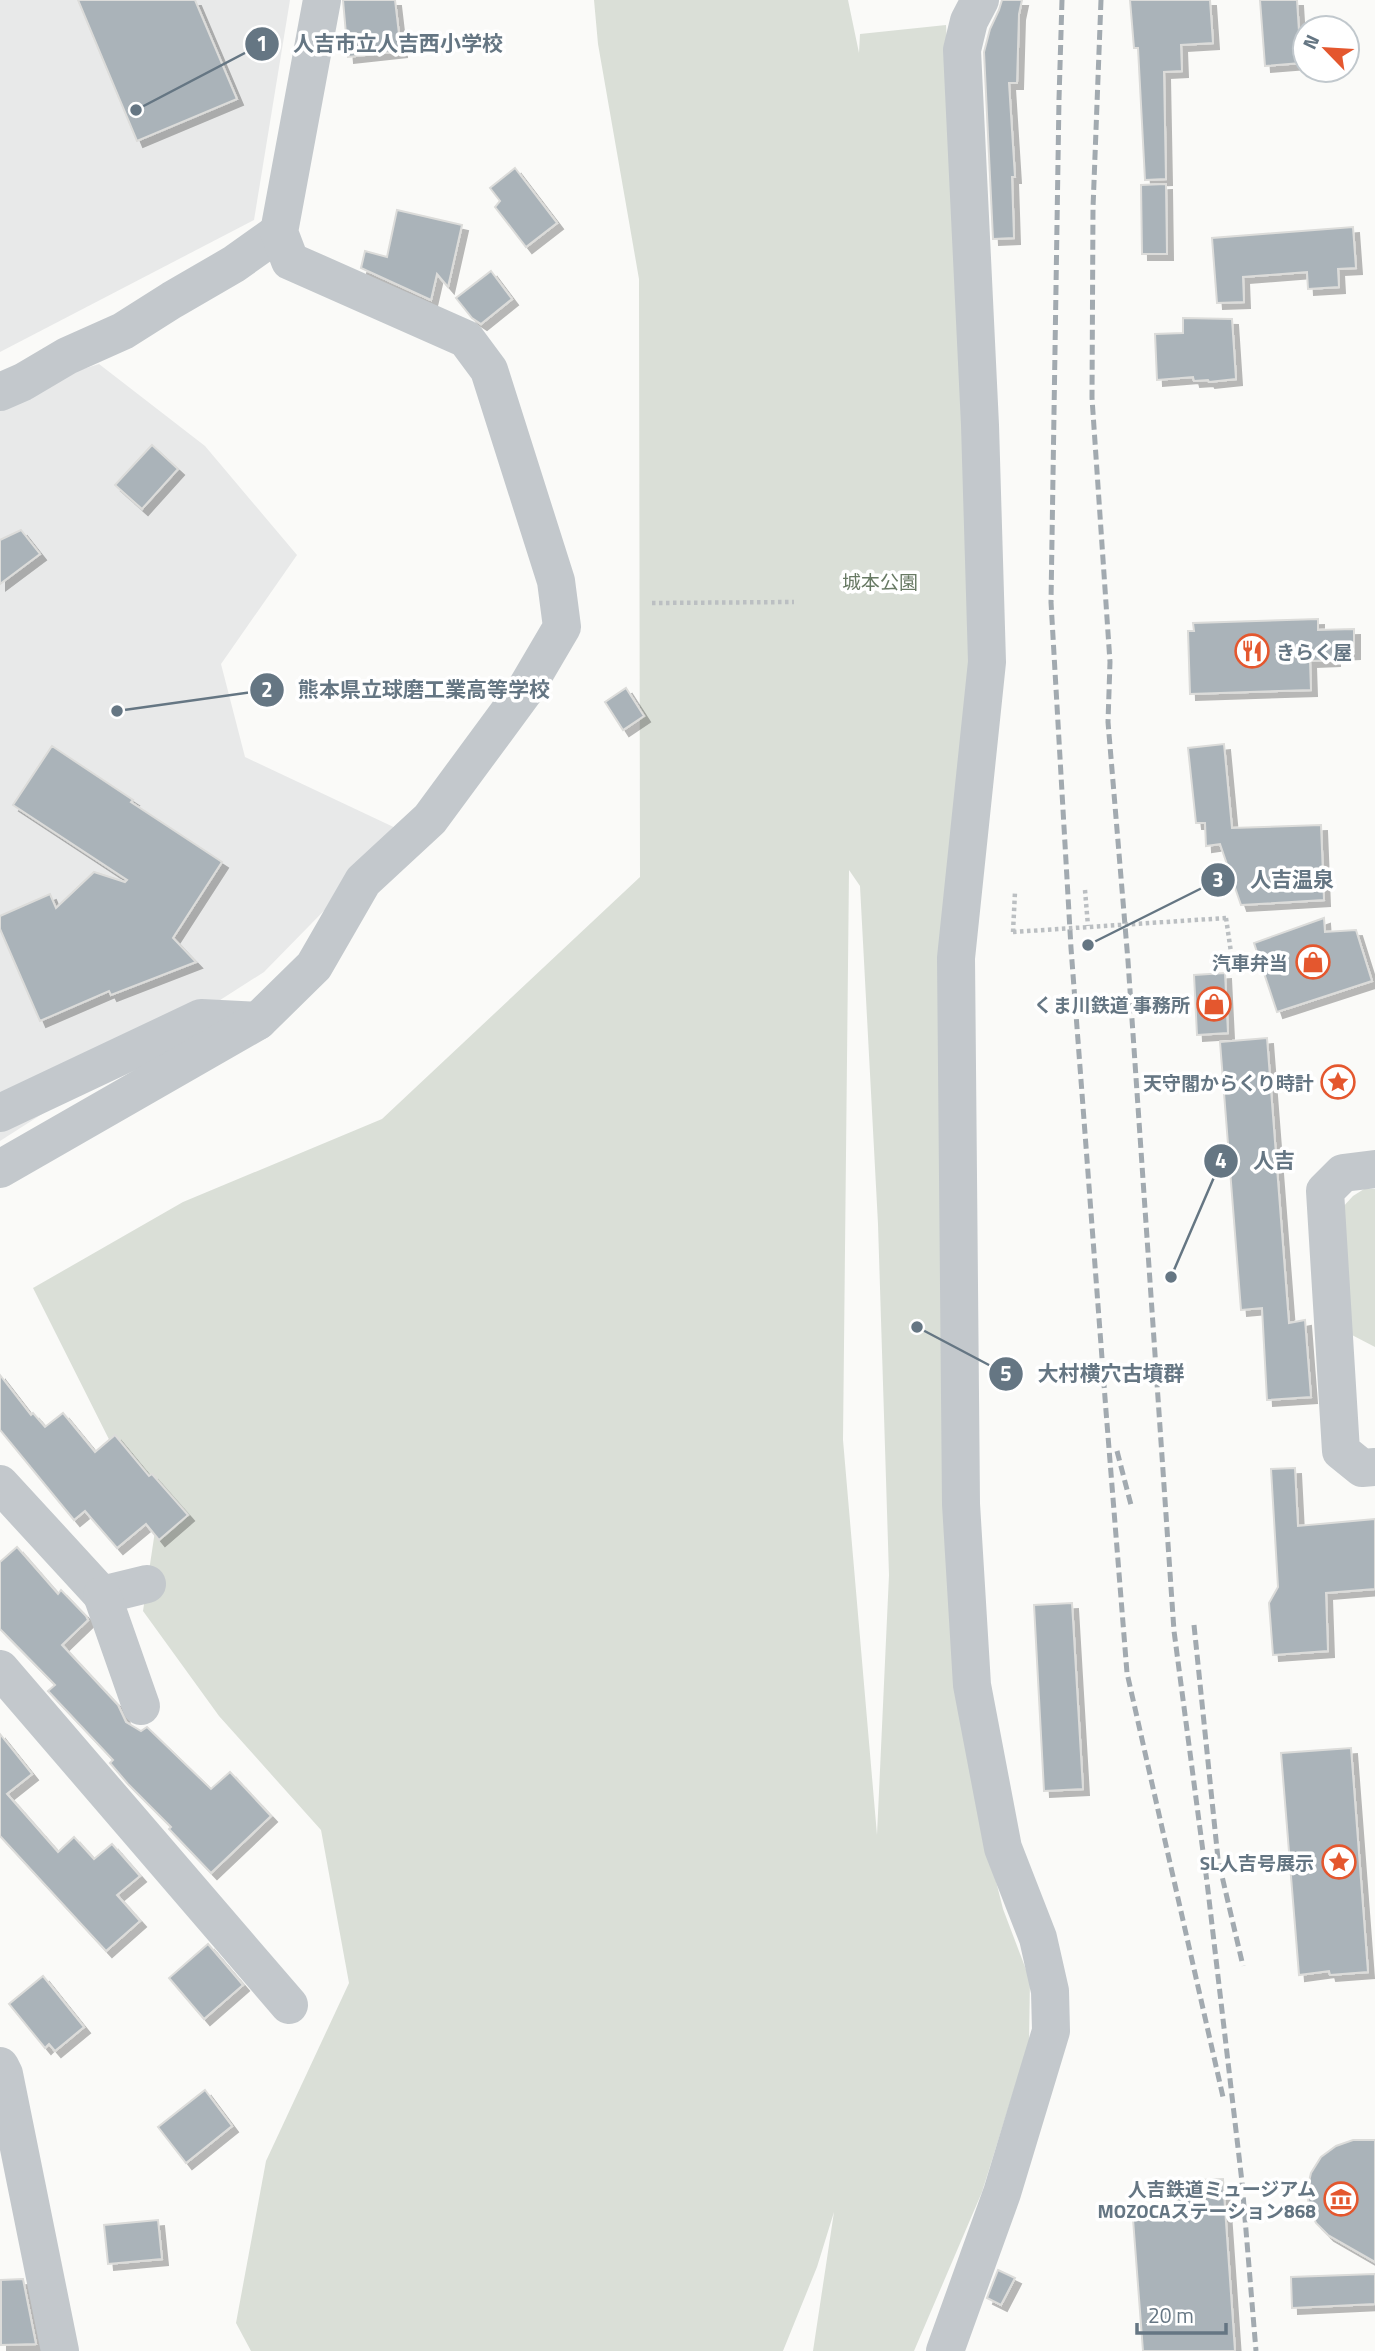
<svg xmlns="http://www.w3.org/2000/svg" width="1375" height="2351" font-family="'Titillium Web','Noto Sans JP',sans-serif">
  <defs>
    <filter id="shadow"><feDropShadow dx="6" dy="6" stdDeviation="0" flood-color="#0004"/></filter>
  </defs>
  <rect width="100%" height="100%" fill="#fafaf8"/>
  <!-- built -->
  <g fill="#e8e9e9">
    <polygon points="0,0 290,0 254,220 0,352"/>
    <polygon points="99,364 205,446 297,555 221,664 245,757 402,831 264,972 0,1141 0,395"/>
  </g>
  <!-- green -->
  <g fill="#dadfd7" fill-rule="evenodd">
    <path d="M594 0H848L859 53 860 34 946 25 967 420 975 1797 1003 1909 1030 1980 1029 2042 982 2192 914 2351H813L834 2212 817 2267 783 2351H251L236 2323 266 2161 349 1983 321 1830 219 1716 143 1611 155 1531 33 1288 183 1202 382 1119 640 877 639 279 598 44ZM849 870 860 886 878 1224 889 1575 877 1835 843 1440Z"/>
    <polygon points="1364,1189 1375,1189 1375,1347 1350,1334 1342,1208 1353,1196"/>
  </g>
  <!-- building -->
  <g fill="#aab3b9" stroke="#dcdcda" stroke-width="2" filter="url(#shadow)">
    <polygon points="78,0 195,0 237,99 137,141"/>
    <polygon points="343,0 395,0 401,51 348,57"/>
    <polygon points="1002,0 1022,0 1019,14 1017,83 1009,83 1015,177 1012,177 1014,238 993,239 984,52 990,29 999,10"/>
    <polygon points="1130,0 1210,0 1213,43 1181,45 1182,71 1164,72 1166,179 1145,180 1138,48 1134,48"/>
    <polygon points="1260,0 1297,0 1301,63 1265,66"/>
    <polygon points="515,168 557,223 526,247 495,207 500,201 490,188"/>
    <polygon points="1166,184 1167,254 1142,254 1141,185"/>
    <polygon points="397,210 462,225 448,287 437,274 431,300 361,268 365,251 387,257"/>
    <polygon points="1353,227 1356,268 1338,269 1339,287 1308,289 1307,272 1243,277 1244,302 1217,303 1212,238"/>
    <polygon points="491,271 512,299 481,324 472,318 456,298"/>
    <polygon points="1183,318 1232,319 1236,379 1209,382 1208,380 1194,381 1193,377 1157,380 1155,334 1183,333"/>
    <polygon points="152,445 178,469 142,509 115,485"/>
    <polygon points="21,530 40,554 0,584 0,540"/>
    <polygon points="1318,619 1318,630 1354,629 1354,653 1334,654 1334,660 1310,661 1311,690 1190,694 1188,631 1194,631 1193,623"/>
    <polygon points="626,688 644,716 623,730 605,702"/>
    <polygon points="1224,744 1232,828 1321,825 1324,900 1241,905 1220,844 1206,846 1205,823 1196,823 1188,748"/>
    <polygon points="52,746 133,800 131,802 222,862 173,938 196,962 111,995 109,991 40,1021 0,929 0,916 50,894 56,908 94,872 125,882 127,880 13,805"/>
    <polygon points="1324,918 1325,932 1356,930 1372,981 1277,1012 1254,943"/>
    <polygon points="1225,973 1228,1033 1197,1035 1194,975"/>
    <polygon points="1267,1038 1289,1323 1305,1320 1311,1397 1267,1400 1262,1308 1241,1310 1220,1042"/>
    <polygon points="0,1375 31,1415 33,1413 45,1427 63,1413 95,1452 115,1435 149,1476 152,1474 188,1515 159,1540 146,1524 117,1548 85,1511 74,1520 0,1430"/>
    <polygon points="1295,1468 1298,1526 1375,1519 1375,1589 1326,1593 1328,1651 1273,1655 1269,1603 1278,1587 1271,1469"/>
    <polygon points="17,1547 58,1594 61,1590 86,1616 88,1620 62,1645 118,1705 126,1722 141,1731 147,1727 211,1789 230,1772 271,1816 211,1873 169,1829 171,1827 128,1784 110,1763 113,1760 48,1691 55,1685 0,1629 0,1562"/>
    <polygon points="1072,1603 1083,1789 1044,1791 1034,1605"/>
    <polygon points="0,1734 32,1774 7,1794 58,1852 74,1837 94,1859 112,1844 140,1876 117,1895 140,1921 106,1951 0,1836"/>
    <polygon points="1351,1748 1368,1972 1330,1975 1329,1971 1299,1975 1281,1753"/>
    <polygon points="208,1944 243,1985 204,2019 169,1978"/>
    <polygon points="43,1976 84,2027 55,2051 49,2044 45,2048 9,2004"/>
    <polygon points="205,2090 232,2126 186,2163 158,2127"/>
    <polygon points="1353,2140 1375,2140 1375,2262 1328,2235 1316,2223 1309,2207 1307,2190 1311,2173 1321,2157 1336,2146"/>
    <polygon points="1223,2179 1235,2351 1143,2351 1133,2219 1178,2216 1177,2181"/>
    <polygon points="158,2220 162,2259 108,2264 104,2225"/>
    <polygon points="998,2270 1015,2278 1001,2305 987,2298"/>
    <polygon points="1375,2274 1375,2304 1292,2308 1291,2277"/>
    <polygon points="23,2279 36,2344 1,2345 1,2280"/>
  </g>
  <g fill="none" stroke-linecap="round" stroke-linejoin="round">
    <!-- path -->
    <g stroke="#bbbfc2" stroke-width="4.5" stroke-dasharray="3.5 3.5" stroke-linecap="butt">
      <polyline points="652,603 794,602"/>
      <polyline points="1085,890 1088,926"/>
      <polyline points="1226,918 1233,966"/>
      <polyline points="1013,932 1015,892"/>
    </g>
    <!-- minor -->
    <g stroke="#c3c8cc" stroke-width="38">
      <polyline points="0,392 23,382 67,356 123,331 172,300 234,264 279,232"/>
      <polyline points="0,1113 201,1018 258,1021"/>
      <polyline points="0,1169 258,1021 314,966 363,881 430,819 525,690 562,627 556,581 489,370 466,339 290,261 279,232 322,0"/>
      <polyline points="1375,1169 1343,1173 1325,1191 1341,1451 1362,1468 1375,1467"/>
      <polyline points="0,1484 102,1595 147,1584"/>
      <polyline points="102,1595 141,1706"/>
      <polyline points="0,1669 289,2005"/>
      <polyline points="0,2066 4,2074 60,2351"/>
      <polyline points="945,2351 1002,2193 1051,2031 1050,1991 1038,1938 1003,1848 972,1685 961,1504 956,958 987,662 980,425 962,50 969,21 980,0"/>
    </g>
    <!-- rail -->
    <g stroke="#a2aab0" stroke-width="5" stroke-dasharray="10 5" stroke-linecap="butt">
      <polyline points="1062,0 1059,99 1051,602 1071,948 1106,1411 1127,1673 1223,2097"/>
      <polyline points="1101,0 1093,208 1092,398 1110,662 1108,722 1128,961 1174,1631 1207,1882 1242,2182 1256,2351"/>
      <polyline points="1117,1451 1131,1505"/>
      <polyline points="1194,1625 1218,1859 1243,1966"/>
    </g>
    <!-- path-bridge -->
    <polyline stroke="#bbbfc2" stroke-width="4.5" stroke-dasharray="3.5 3.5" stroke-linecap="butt" points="1013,932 1226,918"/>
  </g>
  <!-- icons -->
  <defs>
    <symbol id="restaurant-ring" viewBox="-11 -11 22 22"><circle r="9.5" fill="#fff" stroke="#e4572e" stroke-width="1.5"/><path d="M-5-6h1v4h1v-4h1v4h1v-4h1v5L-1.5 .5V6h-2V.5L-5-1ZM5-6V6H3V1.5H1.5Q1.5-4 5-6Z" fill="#e4572e"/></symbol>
    <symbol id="shop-ring" viewBox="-11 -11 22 22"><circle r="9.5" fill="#fff" stroke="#e4572e" stroke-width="1.5"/><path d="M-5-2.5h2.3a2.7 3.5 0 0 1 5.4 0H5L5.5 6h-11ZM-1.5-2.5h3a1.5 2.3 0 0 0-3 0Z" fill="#e4572e"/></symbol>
    <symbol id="sight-ring" viewBox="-11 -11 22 22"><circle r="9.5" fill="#fff" stroke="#e4572e" stroke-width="1.5"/><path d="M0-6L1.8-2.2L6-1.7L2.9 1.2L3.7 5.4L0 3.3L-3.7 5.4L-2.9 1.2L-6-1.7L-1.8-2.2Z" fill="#e4572e"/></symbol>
    <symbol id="museum-ring" viewBox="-11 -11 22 22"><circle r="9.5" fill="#fff" stroke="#e4572e" stroke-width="1.5"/><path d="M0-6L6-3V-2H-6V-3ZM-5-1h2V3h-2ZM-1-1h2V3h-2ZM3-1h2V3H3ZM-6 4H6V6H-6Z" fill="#e4572e"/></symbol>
  </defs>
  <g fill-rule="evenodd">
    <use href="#restaurant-ring" x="1233" y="632" width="38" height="38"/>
    <use href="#shop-ring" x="1294" y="943" width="38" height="38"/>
    <use href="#shop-ring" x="1195" y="985" width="38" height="38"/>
    <use href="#sight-ring" x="1319" y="1063" width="38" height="38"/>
    <use href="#sight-ring" x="1320" y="1843" width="38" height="38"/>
    <use href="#museum-ring" x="1322" y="2180" width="38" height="38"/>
  </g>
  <g text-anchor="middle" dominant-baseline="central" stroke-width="7" stroke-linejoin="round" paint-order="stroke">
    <!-- park labels -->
    <g font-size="19" fill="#687a64" stroke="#fff">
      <text x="880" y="581">城本公園</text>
    </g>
    <!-- poi labels -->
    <g font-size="19" font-weight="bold" fill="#657683" stroke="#fff" text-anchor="end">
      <text x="1276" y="651" text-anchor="start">きらく屋</text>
      <text x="1288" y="962">汽車弁当</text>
      <text x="1190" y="1004">くま川鉄道 事務所</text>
      <text x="1314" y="1082">天守閣からくり時計</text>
      <text x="1314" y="1862">SL人吉号展示</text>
      <text x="1316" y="2188">人吉鉄道ミュージアム<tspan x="1316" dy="22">MOZOCAステーション868</tspan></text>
    </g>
  </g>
  <!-- callouts -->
  <path fill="none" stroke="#657683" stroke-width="2.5" d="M136 110L262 44M117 711L267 690M1088 945L1218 880M1171 1277L1221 1161M917 1327L1006 1374"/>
  <g fill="#657683" stroke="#fff" stroke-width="2.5">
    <circle cx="136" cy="110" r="7"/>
    <circle cx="117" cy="711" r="7"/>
    <circle cx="1088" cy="945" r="7"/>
    <circle cx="1171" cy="1277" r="7"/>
    <circle cx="917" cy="1327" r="7"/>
    <circle cx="262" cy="44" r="18"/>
    <circle cx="267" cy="690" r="18"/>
    <circle cx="1218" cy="880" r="18"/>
    <circle cx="1221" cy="1161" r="18"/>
    <circle cx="1006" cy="1374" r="18"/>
  </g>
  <g font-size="21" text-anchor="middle" font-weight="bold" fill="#fff">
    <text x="262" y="51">1</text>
    <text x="267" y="697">2</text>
    <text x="1218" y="887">3</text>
    <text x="1221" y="1168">4</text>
    <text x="1006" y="1381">5</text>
  </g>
  <g font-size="21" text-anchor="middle" font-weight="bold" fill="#657683" stroke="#fff" stroke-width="7" stroke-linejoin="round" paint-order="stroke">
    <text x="398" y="51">人吉市立人吉西小学校</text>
    <text x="424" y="697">熊本県立球磨工業高等学校</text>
    <text x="1292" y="887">人吉温泉</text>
    <text x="1274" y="1168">人吉</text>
    <text x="1111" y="1381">大村横穴古墳群</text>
  </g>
  <!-- north arrow -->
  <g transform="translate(1326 49) rotate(295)"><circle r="33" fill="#ffffff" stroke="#c1c8cd" stroke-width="2"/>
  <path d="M0-5L12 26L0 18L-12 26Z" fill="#e4572e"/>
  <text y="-10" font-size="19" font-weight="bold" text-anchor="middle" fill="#657683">N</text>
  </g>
  <!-- scale -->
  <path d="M1137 2323v10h89v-10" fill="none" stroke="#657683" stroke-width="3.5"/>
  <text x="1148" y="2323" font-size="21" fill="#657683" stroke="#ffffff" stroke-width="5" paint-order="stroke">20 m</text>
</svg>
